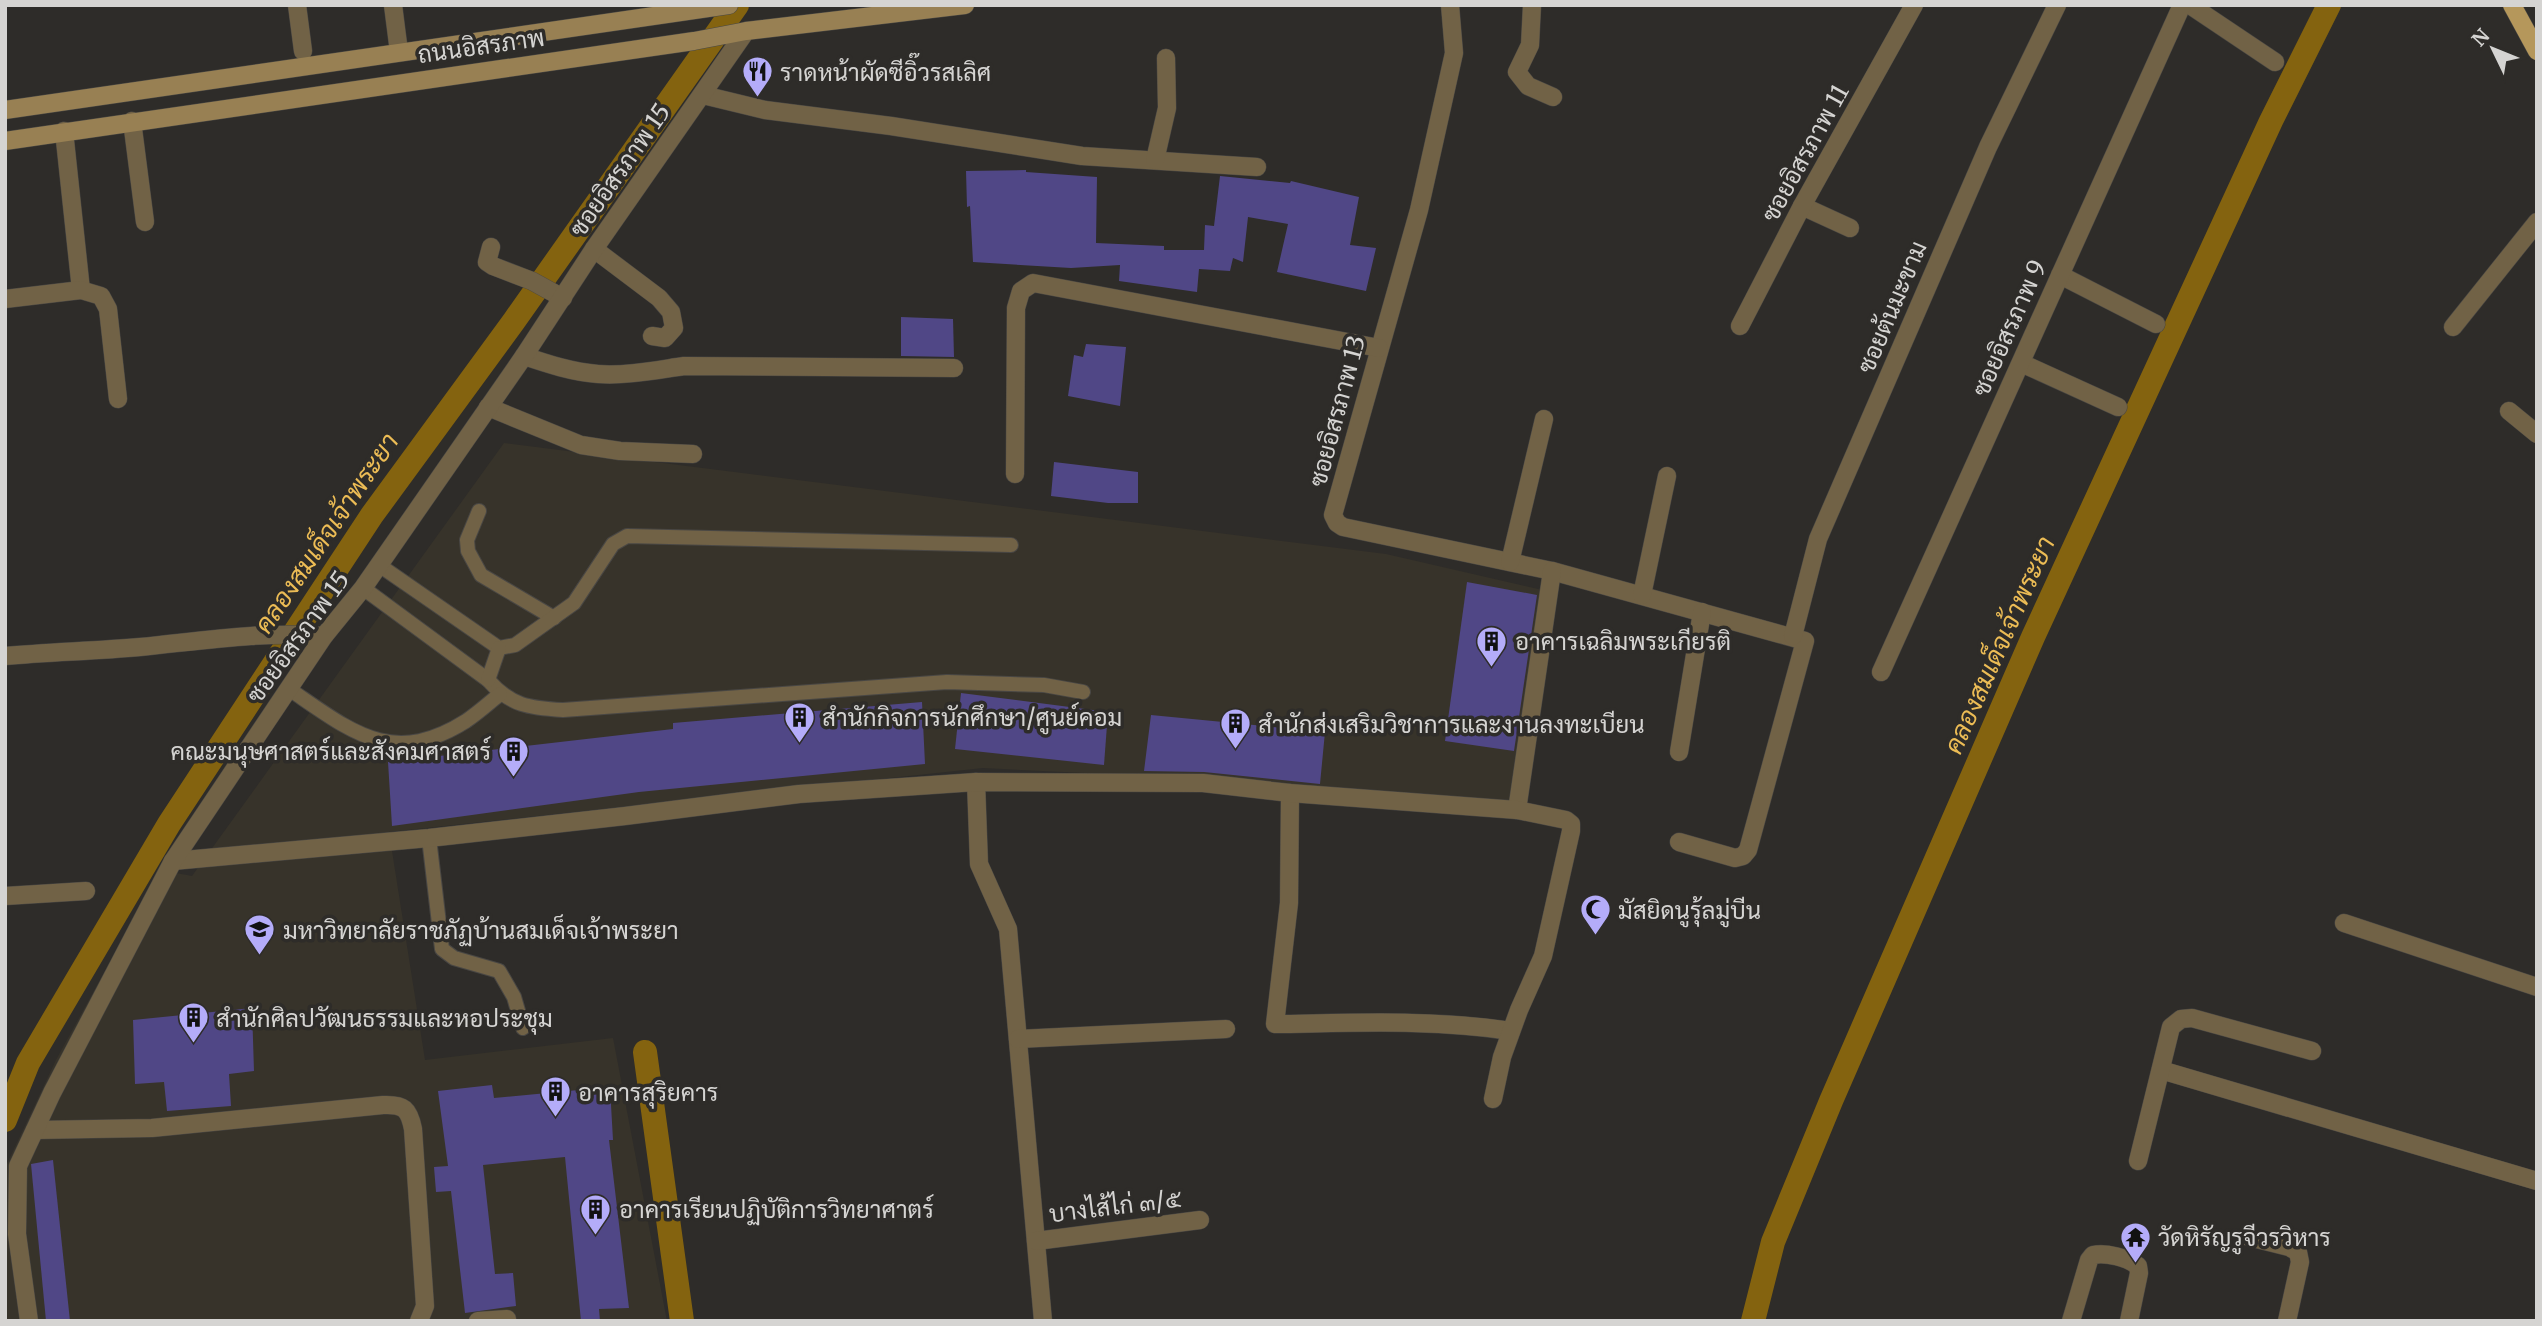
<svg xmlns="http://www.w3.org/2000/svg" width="2542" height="1326" font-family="Merriweather,Sarabun,serif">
  <rect width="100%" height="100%" fill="#2e2c29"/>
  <!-- built -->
  <polygon fill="#37332a" points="504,443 1386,554 1551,592 1515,814 1125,775 983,768 389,832 425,1060 613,1038 667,1321 5,1321 5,1168 56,1060 160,870 192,876"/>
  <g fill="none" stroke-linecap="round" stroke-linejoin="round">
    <!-- canal -->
    <g stroke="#84630f" stroke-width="24">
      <polyline points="645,1052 682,1321"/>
      <polyline points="5,1120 28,1063 169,824 372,515 514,321 737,5"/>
      <polyline points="1753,1321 1773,1242 1831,1101 2033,637 2271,121 2329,5"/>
    </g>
  </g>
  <!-- building -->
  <g fill="#504786">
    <polygon points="1026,170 1026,172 1097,177 1096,243 1164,246 1164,250 1204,250 1205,225 1214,226 1220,176 1290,183 1291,181 1359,197 1350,245 1376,248 1366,291 1277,272 1288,224 1248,217 1243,262 1233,258 1230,271 1199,269 1197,292 1119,281 1120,265 1071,268 973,262 970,206 967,207 966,171"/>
    <polygon points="901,317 953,319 954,357 901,356"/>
    <polygon points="1086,344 1126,347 1120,406 1068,396 1074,355 1083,357"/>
    <polygon points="1054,462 1138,472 1138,503 1108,503 1051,496"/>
    <polygon points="1467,582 1537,595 1514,751 1445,741"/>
    <polygon points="961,693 1108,712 1104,765 955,749"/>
    <polygon points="922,702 925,764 639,792 392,826 388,762 673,729 673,723"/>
    <polygon points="1151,715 1325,732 1320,784 1204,772 1144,771"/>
    <polygon points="252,1008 254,1071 229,1074 231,1106 167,1111 164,1082 135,1084 133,1020"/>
    <polygon points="492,1085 494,1098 610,1087 613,1140 609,1140 629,1308 599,1309 600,1321 581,1321 565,1157 483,1165 495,1274 513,1273 516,1306 465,1313 451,1191 436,1192 434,1167 448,1166 438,1091"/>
    <polygon points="53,1160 70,1321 46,1321 31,1164"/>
  </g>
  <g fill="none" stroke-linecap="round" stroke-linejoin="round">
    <defs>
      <g id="lane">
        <polyline points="479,511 467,540 468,551 481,575 554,618"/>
        <polyline points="379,565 499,648 515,645 574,603 613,544 627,536 1011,545"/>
        <path d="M363 588 488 680C511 706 529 708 563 710L947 682 1044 685 1083 692"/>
        <polyline points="488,680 499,648"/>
        <path d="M289 689C351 731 392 768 466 721 478 713 489 703 500 694"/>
        <polyline points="429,838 442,949 454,958 499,971 514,997 523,1028"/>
      </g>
      <g id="street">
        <polyline points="297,5 303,51"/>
        <polyline points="393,5 399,52"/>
        <polyline points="1450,5 1454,53 1419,210 1333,515 1337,523 1343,527 1552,571 1805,641 1748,850 1743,856 1735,858 1679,842"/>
        <polyline points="1532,5 1530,45 1517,72 1528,86 1553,97"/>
        <polyline points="2190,5 2275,62"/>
        <polyline points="703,95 765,110 891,126 1082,156 1257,167"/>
        <polyline points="132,121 145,222"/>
        <polyline points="64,131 81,290"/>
        <polyline points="1155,160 1167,108 1166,58"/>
        <polyline points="1802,206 1850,228"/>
        <polyline points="491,247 487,262 493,266 532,281 563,298"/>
        <polyline points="594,249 659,298 671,312 674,328 665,338 652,336"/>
        <polyline points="2060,275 2156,324"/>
        <polyline points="5,299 81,290 101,296 108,309 118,399"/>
        <polyline points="1740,326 1802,206 1914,5"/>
        <polyline points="2453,327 2537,222"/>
        <path d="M524 356C548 364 572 372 598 374 626 376 656 370 684 366L954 368"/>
        <polyline points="2021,363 2118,407"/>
        <polyline points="488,407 581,445 620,451 693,454"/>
        <polyline points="2509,411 2537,434"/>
        <polyline points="1015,474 1016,308 1021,291 1033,283 1379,348"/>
        <polyline points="1510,562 1544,419"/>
        <polyline points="1642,595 1667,476"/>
        <polyline points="1793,636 1818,539 1988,147 2057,5"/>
        <path d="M5 656C50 652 95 651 140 647 201 641 262 631 324 636"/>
        <polyline points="1881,672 2182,5"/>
        <polyline points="1679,752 1702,612"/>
        <polyline points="976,782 979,864 1008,929 1043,1321"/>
        <path d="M1290 793 1289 903 1275 1024C1353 1023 1434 1019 1511 1031"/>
        <polyline points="1517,810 1552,571"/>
        <polyline points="173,861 429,838 625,816 799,794 976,782 1203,783 1290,793 1517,810 1566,820 1571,824 1571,831 1543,956 1519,1010 1502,1057 1493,1099"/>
        <polyline points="5,896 86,891"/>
        <polyline points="2344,923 2537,987"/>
        <polyline points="1018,1039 1226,1029"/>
        <polyline points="2161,1070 2537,1181"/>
        <path d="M35 1130 152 1128 383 1105C404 1104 409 1109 413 1129L425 1306 419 1321"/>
        <polyline points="2138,1161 2171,1027 2181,1019 2192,1018 2312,1051"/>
        <polyline points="2249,1237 2289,1247 2298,1252 2300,1262 2287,1321"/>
        <polyline points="1036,1241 1200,1220"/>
        <polyline points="29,1321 17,1234 18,1166 52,1093 173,861 324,636 363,588 524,356 594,249 746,31"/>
        <polyline points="478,1321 507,1319"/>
        <path d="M2071 1321 2089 1260 2093 1255C2106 1252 2128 1258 2138 1266L2139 1273 2129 1321"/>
      </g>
      <g id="secondary">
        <polyline points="5,110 729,5"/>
        <polyline points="5,141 694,41 746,31 965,5"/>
      </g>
      <polyline id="primary" points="2512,5 2537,51"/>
    </defs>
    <!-- lane casing -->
    <use href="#lane" stroke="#494744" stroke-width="16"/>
    <!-- street casing -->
    <use href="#street" stroke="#494744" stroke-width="19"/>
    <!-- secondary casing -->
    <use href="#secondary" stroke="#494744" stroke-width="19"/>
    <!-- primary casing -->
    <use href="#primary" stroke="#494744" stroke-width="19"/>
    <!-- lane -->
    <use href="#lane" stroke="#716246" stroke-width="14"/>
    <!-- street -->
    <use href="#street" stroke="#716246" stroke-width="18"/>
    <!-- secondary -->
    <use href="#secondary" stroke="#988053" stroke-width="18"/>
    <!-- primary -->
    <use href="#primary" stroke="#b5975b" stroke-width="18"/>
  </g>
  <!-- icons -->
  <defs>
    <symbol id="restaurant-pin" viewBox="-11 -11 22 30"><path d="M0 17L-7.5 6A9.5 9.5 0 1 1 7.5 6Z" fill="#b4acf9" stroke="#2e2c29"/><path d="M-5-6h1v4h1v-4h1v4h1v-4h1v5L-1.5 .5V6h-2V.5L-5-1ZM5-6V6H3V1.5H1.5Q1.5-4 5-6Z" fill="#111"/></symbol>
    <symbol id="building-pin" viewBox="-11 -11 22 30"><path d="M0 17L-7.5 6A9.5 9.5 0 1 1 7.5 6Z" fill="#b4acf9" stroke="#2e2c29"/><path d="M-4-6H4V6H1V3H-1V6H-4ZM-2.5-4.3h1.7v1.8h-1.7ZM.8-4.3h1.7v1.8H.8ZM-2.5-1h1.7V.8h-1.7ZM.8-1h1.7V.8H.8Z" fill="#111"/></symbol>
    <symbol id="mosque-pin" viewBox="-11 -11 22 30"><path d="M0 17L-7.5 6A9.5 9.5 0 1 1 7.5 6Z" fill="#b4acf9" stroke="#2e2c29"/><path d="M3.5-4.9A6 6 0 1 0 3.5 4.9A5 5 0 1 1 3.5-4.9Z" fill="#111"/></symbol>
    <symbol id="university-pin" viewBox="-11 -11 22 30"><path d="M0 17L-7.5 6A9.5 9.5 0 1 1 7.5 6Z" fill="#b4acf9" stroke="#2e2c29"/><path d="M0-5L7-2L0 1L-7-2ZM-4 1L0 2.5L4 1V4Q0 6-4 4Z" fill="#111"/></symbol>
    <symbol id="temple-pin" viewBox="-11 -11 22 30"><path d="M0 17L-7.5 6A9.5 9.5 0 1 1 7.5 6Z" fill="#b4acf9" stroke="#2e2c29"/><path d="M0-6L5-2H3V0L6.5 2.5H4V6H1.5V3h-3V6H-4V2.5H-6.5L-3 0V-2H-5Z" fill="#111"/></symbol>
  </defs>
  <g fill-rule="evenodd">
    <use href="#restaurant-pin" x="740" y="54" width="35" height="47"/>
    <use href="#building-pin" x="1474" y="624" width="35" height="47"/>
    <use href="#building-pin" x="782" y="700" width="35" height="47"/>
    <use href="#building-pin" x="1218" y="706" width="35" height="47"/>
    <use href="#building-pin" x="496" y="734" width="35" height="47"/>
    <use href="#mosque-pin" x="1578" y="892" width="35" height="47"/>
    <use href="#university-pin" x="242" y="912" width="35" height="47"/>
    <use href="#building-pin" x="176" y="1000" width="35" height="47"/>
    <use href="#building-pin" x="538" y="1074" width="35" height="47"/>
    <use href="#building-pin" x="578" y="1192" width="35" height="47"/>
    <use href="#temple-pin" x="2118" y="1220" width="35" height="47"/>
  </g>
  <g text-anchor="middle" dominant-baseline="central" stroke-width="7" stroke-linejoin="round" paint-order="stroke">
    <!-- street labels -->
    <g font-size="24" fill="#d5d4d2" stroke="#2e2c29">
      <text transform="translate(481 46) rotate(-8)">ถนนอิสรภาพ</text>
      <text transform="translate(1805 153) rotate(-61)">ซอยอิสรภาพ 11</text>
      <text transform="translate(620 170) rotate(-55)">ซอยอิสรภาพ 15</text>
      <text transform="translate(1892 307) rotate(-67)">ซอยต้นมะขาม</text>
      <text transform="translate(2009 328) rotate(-66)">ซอยอิสรภาพ 9</text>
      <text transform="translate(1337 411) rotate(-75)">ซอยอิสรภาพ 13</text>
      <text transform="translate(298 637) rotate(-54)">ซอยอิสรภาพ 15</text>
      <text transform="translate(1115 1206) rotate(-7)">บางไส้ไก่ ๓/๕</text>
    </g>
    <!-- poi labels -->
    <g font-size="24" fill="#d5d4d2" stroke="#2e2c29" text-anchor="start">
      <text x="780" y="72">ราดหน้าผัดซีอิ๊วรสเลิศ</text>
      <text x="1515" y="641">อาคารเฉลิมพระเกียรติ</text>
      <text x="822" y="717">สำนักกิจการนักศึกษา/ศูนย์คอม</text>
      <text x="1258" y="724">สำนักส่งเสริมวิชาการและงานลงทะเบียน</text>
      <text x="491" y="751" text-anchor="end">คณะมนุษศาสตร์และสังคมศาสตร์</text>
      <text x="1618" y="910">มัสยิดนูรุ้ลมู่บีน</text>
      <text x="283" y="930">มหาวิทยาลัยราชภัฏบ้านสมเด็จเจ้าพระยา</text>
      <text x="216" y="1018">สำนักศิลปวัฒนธรรมและหอประชุม</text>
      <text x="578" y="1092">อาคารสุริยคาร</text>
      <text x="619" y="1209">อาคารเรียนปฏิบัติการวิทยาศาตร์</text>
      <text x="2158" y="1237">วัดหิรัญรูจีวรวิหาร</text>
    </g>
    <!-- water labels -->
    <g font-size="26" font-style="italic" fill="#ecbc55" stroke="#2e2c29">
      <text transform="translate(326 533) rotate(-56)">คลองสมเด็จเจ้าพระยา</text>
      <text transform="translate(1999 645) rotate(-66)">คลองสมเด็จเจ้าพระยา</text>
    </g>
  </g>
  <!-- border -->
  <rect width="2542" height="1326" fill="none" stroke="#d5d4d2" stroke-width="14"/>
  <!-- north arrow -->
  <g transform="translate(2493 49) rotate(313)" stroke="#2e2c29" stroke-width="5" paint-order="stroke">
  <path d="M0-5L12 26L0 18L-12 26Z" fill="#d5d4d2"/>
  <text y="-10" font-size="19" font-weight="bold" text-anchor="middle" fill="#d5d4d2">N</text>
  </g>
</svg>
